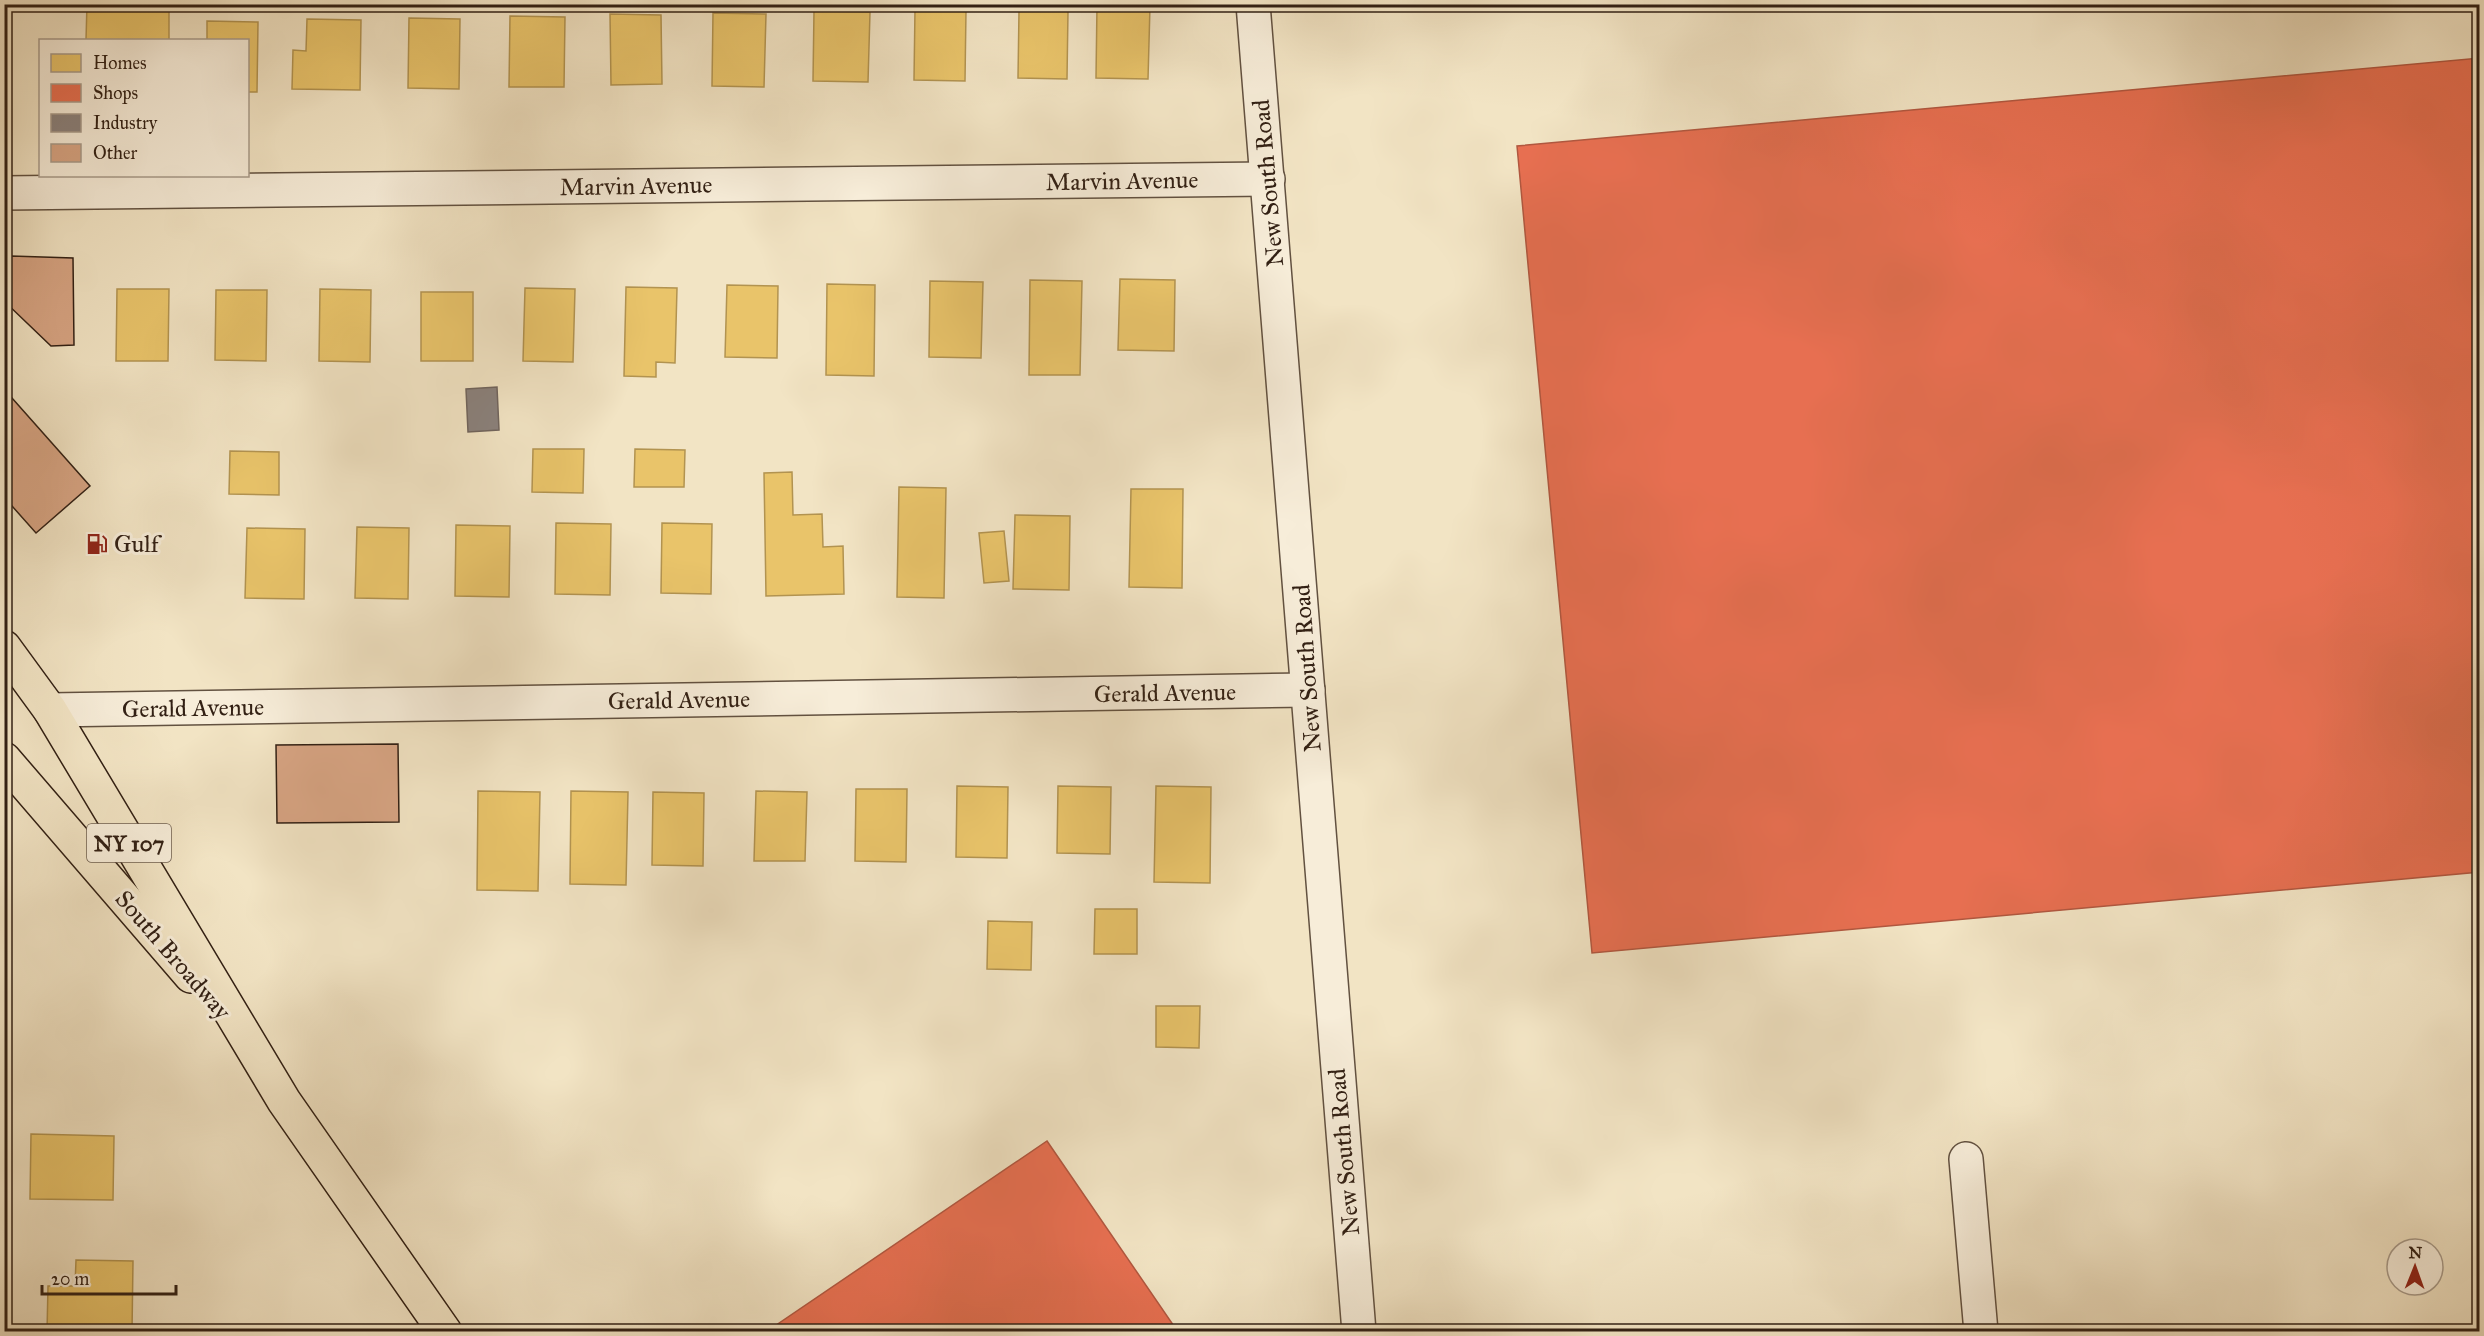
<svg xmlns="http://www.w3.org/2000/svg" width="2484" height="1336" font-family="'IM FELL Great Primer',serif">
  <rect width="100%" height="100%" fill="#f2e4c4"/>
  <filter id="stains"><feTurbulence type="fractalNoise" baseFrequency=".00333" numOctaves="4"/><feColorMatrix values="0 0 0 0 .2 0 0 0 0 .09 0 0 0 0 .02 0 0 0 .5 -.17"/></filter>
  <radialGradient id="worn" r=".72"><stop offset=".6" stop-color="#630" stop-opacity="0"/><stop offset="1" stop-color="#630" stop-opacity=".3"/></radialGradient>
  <!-- homes -->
  <g fill="#e9c46a" stroke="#b29350" stroke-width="1.5">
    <polygon points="87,4 169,4 169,40 86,40"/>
    <polygon points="1097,5 1150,6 1148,79 1096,78"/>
    <polygon points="915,9 966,10 965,81 914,80"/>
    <polygon points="814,11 870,12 868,82 813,81"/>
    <polygon points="1019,11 1068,11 1067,79 1018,78"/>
    <polygon points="713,13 766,14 764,87 712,86"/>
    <polygon points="610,14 661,15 662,84 611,85"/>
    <polygon points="510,16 565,17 564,87 509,87"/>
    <polygon points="409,18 460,19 459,89 408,88"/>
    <polygon points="307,19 361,20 360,90 292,89 293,50 306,51"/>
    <polygon points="207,21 258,22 257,92 248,92 248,40 207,40"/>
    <polygon points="1120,279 1175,280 1174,351 1118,350"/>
    <polygon points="1030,280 1082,281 1080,375 1029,375"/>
    <polygon points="930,281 983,282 981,358 929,357"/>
    <polygon points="827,284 875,285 874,376 826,375"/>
    <polygon points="727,285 778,286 777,358 725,357"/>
    <polygon points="626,287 677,288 675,363 656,362 656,377 624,376"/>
    <polygon points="525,288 575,289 573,362 523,361"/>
    <polygon points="117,289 169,289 168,361 116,361"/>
    <polygon points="320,289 371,290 370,362 319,361"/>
    <polygon points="216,290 267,290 266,361 215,360"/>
    <rect x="421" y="292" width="52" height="69"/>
    <polygon points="533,449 584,449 583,493 532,492"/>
    <polygon points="635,449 685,450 684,487 634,487"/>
    <polygon points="230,451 279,452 279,495 229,494"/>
    <polygon points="792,472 793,515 822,514 823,547 843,546 844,594 766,596 764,473"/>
    <polygon points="899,487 946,488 944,598 897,597"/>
    <polygon points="1131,489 1183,489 1182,588 1129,587"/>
    <polygon points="1015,515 1070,516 1069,590 1013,589"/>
    <polygon points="556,523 611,524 610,595 555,594"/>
    <polygon points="662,523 712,524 711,594 661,593"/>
    <polygon points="456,525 510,526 509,597 455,596"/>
    <polygon points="357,527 409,528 408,599 355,598"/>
    <polygon points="247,528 305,529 304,599 245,598"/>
    <polygon points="1004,531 1009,581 984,583 979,533"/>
    <polygon points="957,786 1008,787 1007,858 956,857"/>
    <polygon points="1058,786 1111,787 1110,854 1057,853"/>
    <polygon points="1156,786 1211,787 1210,883 1154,882"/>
    <polygon points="856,789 907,789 906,862 855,861"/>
    <polygon points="478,791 540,792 538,891 477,890"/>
    <polygon points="571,791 628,792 626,885 570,884"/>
    <polygon points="756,791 807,792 805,861 754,861"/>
    <polygon points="653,792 704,793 703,866 652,865"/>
    <polygon points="1095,909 1137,909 1137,954 1094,954"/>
    <polygon points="988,921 1032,922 1031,970 987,969"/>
    <polygon points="1156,1006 1200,1006 1199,1048 1156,1047"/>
    <polygon points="31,1134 114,1136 113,1200 30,1199"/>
    <polygon points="76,1260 133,1261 132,1332 47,1332 48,1286 75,1286"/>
  </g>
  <!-- shops -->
  <g fill="#e76f51" stroke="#b1573f" stroke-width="1.5">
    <polygon points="2480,58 2480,872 1592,953 1517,146"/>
    <polygon points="1047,1141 1178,1332 766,1332"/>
  </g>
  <!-- industry -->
  <polygon fill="#8a817c" stroke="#70645d" stroke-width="1.5" points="497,387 499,430 468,432 466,389"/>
  <!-- building -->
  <g fill="#d7a483" stroke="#322014" stroke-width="1.5">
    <polygon points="11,256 73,258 74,345 51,346 4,301 4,262"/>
    <polygon points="4,389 90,486 36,533 4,497"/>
    <polygon points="398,744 399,822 277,823 276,745"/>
  </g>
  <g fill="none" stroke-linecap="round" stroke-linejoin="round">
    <defs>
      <g id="minor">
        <polyline points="1253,4 1359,1332"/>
        <polyline points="4,193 1268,179"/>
        <polyline points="50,710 1308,690"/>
        <polyline points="1966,1159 1981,1332"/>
      </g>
      <g id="major">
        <polyline points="4,647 50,710 284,1101 445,1332"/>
        <polyline points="4,759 191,976"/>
      </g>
    </defs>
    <!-- minor casing -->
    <use href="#minor" stroke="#625140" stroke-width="36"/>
    <!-- major casing -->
    <use href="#major" stroke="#322014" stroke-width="36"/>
    <!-- minor -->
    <use href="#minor" stroke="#f7edd9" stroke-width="33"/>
    <!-- major -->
    <use href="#major" stroke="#f2e4c4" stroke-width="33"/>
  </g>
  <!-- icons -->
  <defs>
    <symbol id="fuel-bare" viewBox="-9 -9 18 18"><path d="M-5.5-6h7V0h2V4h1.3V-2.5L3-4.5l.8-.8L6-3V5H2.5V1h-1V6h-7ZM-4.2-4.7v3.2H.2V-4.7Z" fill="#8f2418" stroke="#f7edd9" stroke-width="2.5" paint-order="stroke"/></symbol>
  </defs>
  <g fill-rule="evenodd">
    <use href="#fuel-bare" x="82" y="529" width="30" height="30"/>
  </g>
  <g text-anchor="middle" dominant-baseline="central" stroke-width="6" stroke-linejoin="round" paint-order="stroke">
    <!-- shield labels -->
    <rect fill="#f7edd9" stroke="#6d5e4f" stroke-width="1.5" x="87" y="824" width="84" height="38" rx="4.5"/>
    <g font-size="22" font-weight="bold" fill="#322014">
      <text x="129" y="843">NY 107</text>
    </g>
    <!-- street labels -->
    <g font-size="24" fill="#322014" stroke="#f7edd9">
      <text transform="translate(1122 181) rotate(-1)">Marvin Avenue</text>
      <text transform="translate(1268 183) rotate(-95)">New South Road</text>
      <text transform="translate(636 186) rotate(-1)">Marvin Avenue</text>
      <text transform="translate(1307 668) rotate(-94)">New South Road</text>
      <text transform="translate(1165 693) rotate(-1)">Gerald Avenue</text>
      <text transform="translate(679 700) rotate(-1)">Gerald Avenue</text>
      <text transform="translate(193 708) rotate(-1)">Gerald Avenue</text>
      <text transform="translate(173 955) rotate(49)">South Broadway</text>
      <text transform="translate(1344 1152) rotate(-95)">New South Road</text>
    </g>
    <!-- poi labels -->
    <g font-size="24" fill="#322014" stroke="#f7edd9" text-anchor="start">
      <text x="114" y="544">Gulf</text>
    </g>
  </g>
  <!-- margin -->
  <rect width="2484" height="1336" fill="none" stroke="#f2e4c4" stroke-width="24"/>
  <rect x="6" y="6" width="2472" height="1324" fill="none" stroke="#322014" stroke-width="3"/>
  <rect x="12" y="12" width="2460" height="1312" fill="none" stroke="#322014" stroke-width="1.5"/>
  <!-- legend -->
  <rect x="39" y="39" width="210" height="138" fill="#f7edd9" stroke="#a89b8a" stroke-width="1.5"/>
  <rect x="51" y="54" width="30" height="18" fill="#e9c46a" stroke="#a89b8a" stroke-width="1.5"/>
  <text x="93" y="69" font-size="18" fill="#322014">Homes</text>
  <rect x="51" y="84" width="30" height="18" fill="#e76f51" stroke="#a89b8a" stroke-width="1.5"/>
  <text x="93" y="99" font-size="18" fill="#322014">Shops</text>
  <rect x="51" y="114" width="30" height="18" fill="#8a817c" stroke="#a89b8a" stroke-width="1.5"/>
  <text x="93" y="129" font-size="18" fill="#322014">Industry</text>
  <rect x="51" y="144" width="30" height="18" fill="#d7a483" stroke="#a89b8a" stroke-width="1.5"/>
  <text x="93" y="159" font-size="18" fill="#322014">Other</text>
  <!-- north arrow -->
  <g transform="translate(2415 1267) rotate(1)"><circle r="28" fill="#f7edd9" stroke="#a89b8a" stroke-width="1.5"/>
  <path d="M0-4.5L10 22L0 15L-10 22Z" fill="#8f2418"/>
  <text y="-9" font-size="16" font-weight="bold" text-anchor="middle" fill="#322014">N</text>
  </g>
  <!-- scale -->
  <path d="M42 1285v9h134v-9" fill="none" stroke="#322014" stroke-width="3"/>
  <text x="51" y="1285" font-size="18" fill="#322014" stroke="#f7edd9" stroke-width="4.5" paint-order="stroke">20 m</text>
  <rect width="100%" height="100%" filter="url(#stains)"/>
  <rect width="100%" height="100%" fill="url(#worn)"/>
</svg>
